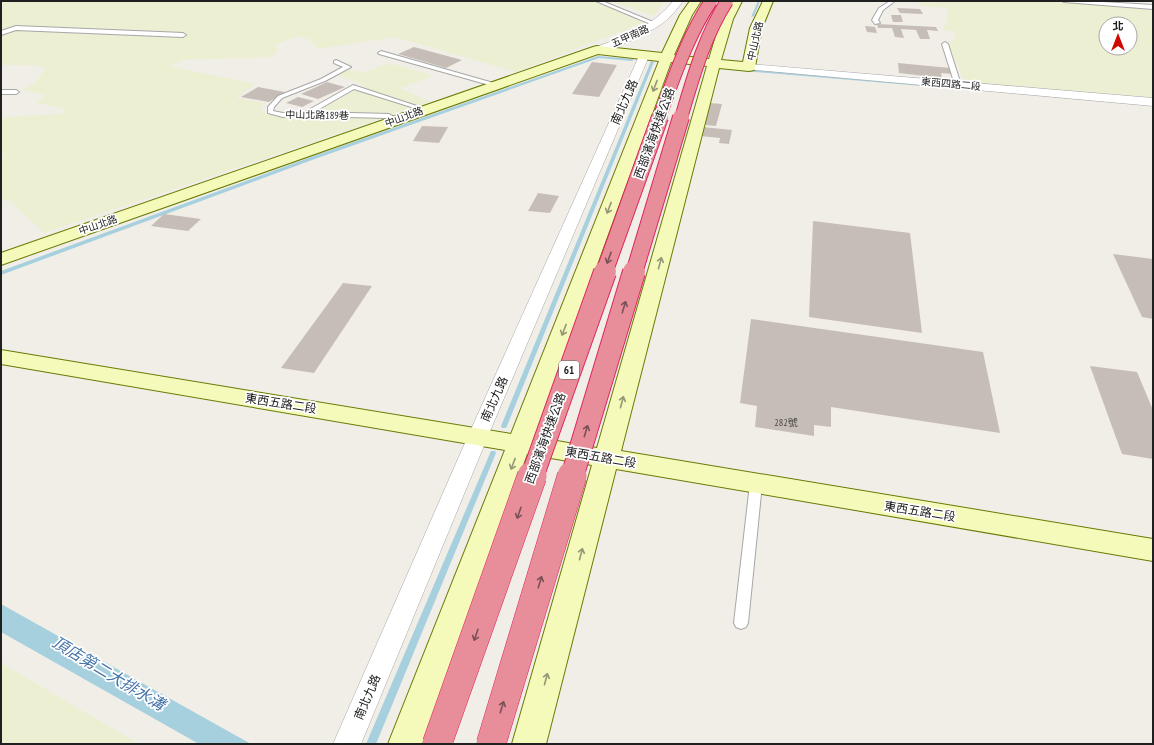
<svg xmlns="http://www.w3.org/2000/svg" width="1154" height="745" font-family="'PT Sans Narrow','Noto Sans TC',sans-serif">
  <rect width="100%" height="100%" fill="#f1eee7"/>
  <!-- farmland -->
  <g fill="#ecefd2" fill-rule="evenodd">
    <polygon points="1,1 594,1 645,22 516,72 395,37 318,49 308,39 297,36 275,45 278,52 271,57 183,60 170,66 255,84 236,98 266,103 260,107 266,114 312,114 364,85 336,75 347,70 366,72 389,63 434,76 400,88 430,102 44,233 10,201 1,198 1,160 6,157 1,155 1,117 61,114 66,109 36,103 46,95 21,90 36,82 46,68 33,65 1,65"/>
    <polygon points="609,1 664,1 654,16"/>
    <path d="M918 1H1043L1153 9V99L965 83 947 42H954L955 32 943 30 948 17 947 8 920 6ZM1106 24H1130V48H1106Z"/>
    <polygon points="1,663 139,744 1,744"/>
  </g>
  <!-- water -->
  <polygon fill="#a7d0df" points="1,604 251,744 199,744 1,632"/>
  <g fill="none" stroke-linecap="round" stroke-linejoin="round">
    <!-- stream -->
    <g fill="#a7d0df" fill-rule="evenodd">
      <polygon points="758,1 760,1 754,16 751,17"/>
      <polygon points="598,56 632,59 634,60 632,61 599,58 312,160 1,275 1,271 308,158"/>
      <polygon points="651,61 654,62 507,426 506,428 502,428 501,426"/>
      <polygon points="743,69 946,86 948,87 946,88 744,71 742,70"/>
      <polygon points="491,451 495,451 496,453 376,744 366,744"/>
    </g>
  </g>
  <!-- building -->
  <g fill="#c6beb6">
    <polygon points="897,8 920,9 923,14 900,13"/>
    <polygon points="891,15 901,15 903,22 893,22"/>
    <polygon points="877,24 936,27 938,31 927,30 930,39 920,39 916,30 901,29 904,38 895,37 892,28 878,28"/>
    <polygon points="865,26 875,27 877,33 867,32"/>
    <polygon points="414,47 462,60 446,68 398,54"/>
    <polygon points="592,62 617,65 599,97 572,94"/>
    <polygon points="898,63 950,68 952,74 941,73 942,78 899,73"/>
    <polygon points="327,82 345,87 318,99 301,94"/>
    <polygon points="258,87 285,92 269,102 241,97"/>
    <polygon points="298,97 314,101 302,107 286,103"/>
    <polygon points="710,103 722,104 716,126 705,125"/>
    <polygon points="422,126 448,127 439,143 413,141"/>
    <polygon points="703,127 732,130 729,144 719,143 720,138 700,136"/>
    <polygon points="538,193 559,196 550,213 528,211"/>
    <polygon points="164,214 201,219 188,231 151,226"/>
    <polygon points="813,221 910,233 922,333 809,317"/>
    <polygon points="1113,254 1153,259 1153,319 1142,317"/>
    <polygon points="343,283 372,286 314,373 281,368"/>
    <polygon points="751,319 983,352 1000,433 831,407 831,427 814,425 814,436 755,427 757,406 740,403"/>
    <polygon points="1090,366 1137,372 1153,410 1153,459 1122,454"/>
  </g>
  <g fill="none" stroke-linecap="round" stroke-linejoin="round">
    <defs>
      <g id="lane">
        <polygon points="596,1 602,1 658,24 653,25"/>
        <polygon points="890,1 895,1 883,10 878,20 880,23 875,24 872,20 879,8"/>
        <polygon points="1062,1 1086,1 1153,5 1153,9 1064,2"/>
        <polygon points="16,26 183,33 186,35 183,37 16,30 1,35 1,31"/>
        <polygon points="945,42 948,44 961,85 960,86 955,85 942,44"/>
        <polygon points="381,51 497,84 498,85 493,86 379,54 378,53"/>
        <polygon points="336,60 351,67 325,81 282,98 274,107 273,111 283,113 305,112 353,85 429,110 424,111 354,89 314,112 389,114 398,119 398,121 394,121 388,118 307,116 283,117 268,113 268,107 278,96 321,79 343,67 334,63 334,61"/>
        <polygon points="1,90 16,90 19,92 16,94 1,94"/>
        <polygon points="756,480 760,481 762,484 748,623 746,627 741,629 736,627 734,623 750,484 752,481"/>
      </g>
      <g id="street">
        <path d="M673 1H683C677 9 672 16 664 22 653 31 606 55 593 52L592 50 593 48C623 37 653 27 673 1Z"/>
        <polygon points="644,53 649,56 488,436 361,744 333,744 468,436 639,56"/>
        <polygon points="749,64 1153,98 1153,106 745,69 743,67"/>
      </g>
      <path id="secondary" d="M690 1H701L692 15 674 55 709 59 721 19 732 1H742L733 19 721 60 743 62 750 28 763 1H773L762 28 755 67 754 70 749 71 719 68 621 451 1153 539V561L616 469 546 744H512L592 465 527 454 422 744H388L505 450 1 364V350L511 434 659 61 598 54 1 265V253L593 47 597 46 662 53 680 15ZM671 62 707 66 597 448 534 437Z"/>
    </defs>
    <!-- lane casing -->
    <use href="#lane" stroke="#a7a7a7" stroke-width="2"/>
    <!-- street casing -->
    <use href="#street" stroke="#a7a7a7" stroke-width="1"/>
    <!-- secondary casing -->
    <use href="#secondary" stroke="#697b04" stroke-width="2"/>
    <!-- lane -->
    <use href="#lane" fill="#fff" fill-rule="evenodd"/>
    <!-- street -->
    <use href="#street" fill="#fff" fill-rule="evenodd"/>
    <!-- secondary -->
    <use href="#secondary" fill="#f5fabb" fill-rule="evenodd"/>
    <defs>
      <g id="highway-bridge-far3">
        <path d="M659 118C674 78 687 37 711 1"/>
        <path d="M681 118C693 78 704 37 727 1"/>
      </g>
      <g id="highway-bridge-far2">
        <polyline points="604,273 660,117"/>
        <polyline points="634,273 681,117"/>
      </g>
      <g id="highway-bridge-far1">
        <polyline points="532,477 605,272"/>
        <polyline points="572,477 634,272"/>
      </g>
      <g id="highway-bridge">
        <polyline points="437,744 532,476"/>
        <polyline points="491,744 572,476"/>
      </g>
    </defs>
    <!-- highway-bridge-far3 casing -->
    <use href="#highway-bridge-far3" stroke="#de255d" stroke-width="14" stroke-linecap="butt"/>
    <!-- highway-bridge-far2 casing -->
    <use href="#highway-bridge-far2" stroke="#de255d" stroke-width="18" stroke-linecap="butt"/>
    <!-- highway-bridge-far1 casing -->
    <use href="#highway-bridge-far1" stroke="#de255d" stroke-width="24" stroke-linecap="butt"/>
    <!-- highway-bridge casing -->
    <use href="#highway-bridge" stroke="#de255d" stroke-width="30" stroke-linecap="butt"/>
    <!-- highway-bridge-far3 -->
    <use href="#highway-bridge-far3" stroke="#e88e9b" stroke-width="12"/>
    <!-- highway-bridge-far2 -->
    <use href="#highway-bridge-far2" stroke="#e88e9b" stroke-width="16"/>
    <!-- highway-bridge-far1 -->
    <use href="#highway-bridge-far1" stroke="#e88e9b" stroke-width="22"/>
    <!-- highway-bridge -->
    <use href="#highway-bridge" stroke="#e88e9b" stroke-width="29"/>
  </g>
  <!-- one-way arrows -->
  <defs><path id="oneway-shaft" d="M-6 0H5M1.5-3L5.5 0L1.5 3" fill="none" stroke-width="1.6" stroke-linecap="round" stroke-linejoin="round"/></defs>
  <g stroke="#959875">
    <use href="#oneway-shaft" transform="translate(655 86) rotate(111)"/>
    <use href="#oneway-shaft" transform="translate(609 208) rotate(111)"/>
    <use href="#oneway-shaft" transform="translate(660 263) rotate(-75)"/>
    <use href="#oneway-shaft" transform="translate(564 330) rotate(111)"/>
    <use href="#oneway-shaft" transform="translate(622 402) rotate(-75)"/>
    <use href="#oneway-shaft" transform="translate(513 464) rotate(111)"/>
    <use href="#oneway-shaft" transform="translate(581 554) rotate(-75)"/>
    <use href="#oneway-shaft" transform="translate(546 679) rotate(-75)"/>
  </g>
  <g stroke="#7a5257">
    <use href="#oneway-shaft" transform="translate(609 258) rotate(110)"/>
    <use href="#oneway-shaft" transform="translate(624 307) rotate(-73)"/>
    <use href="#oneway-shaft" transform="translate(586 431) rotate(-73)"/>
    <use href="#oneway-shaft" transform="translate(519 513) rotate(109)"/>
    <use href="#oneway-shaft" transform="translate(540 582) rotate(-73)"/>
    <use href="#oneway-shaft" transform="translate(476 635) rotate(109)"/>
    <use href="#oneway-shaft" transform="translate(502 707) rotate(-73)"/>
  </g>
  <g text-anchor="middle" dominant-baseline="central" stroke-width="3.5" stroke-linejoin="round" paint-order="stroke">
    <!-- far-street labels -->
    <g font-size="10" fill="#202020" stroke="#fff">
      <text transform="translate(630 36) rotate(-24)">五甲南路</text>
      <text transform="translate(755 41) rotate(-77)">中山北路</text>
      <text transform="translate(951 84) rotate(5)">東西四路二段</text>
      <text transform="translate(317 115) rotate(1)">中山北路189巷</text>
      <text transform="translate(404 117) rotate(-20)">中山北路</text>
      <text transform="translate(98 225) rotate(-19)">中山北路</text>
    </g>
    <!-- number labels -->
    <g font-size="10" fill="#4a4846">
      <text x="786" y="422">282號</text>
    </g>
    <!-- shield labels -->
    <rect fill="#fff" stroke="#636363" stroke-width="1" x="559" y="361" width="20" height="18" rx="3"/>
    <g font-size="11" font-weight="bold" fill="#202020">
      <text x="569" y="370">61</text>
    </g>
    <!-- street labels -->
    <g font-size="12" fill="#202020" stroke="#fff">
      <text transform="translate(624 102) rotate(-66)">南北九路</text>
      <text transform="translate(654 133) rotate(-70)">西部濱海快速公路</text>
      <text transform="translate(494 399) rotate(-66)">南北九路</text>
      <text transform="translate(281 403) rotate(9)">東西五路二段</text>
      <text transform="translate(545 438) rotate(-70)">西部濱海快速公路</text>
      <text transform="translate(601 457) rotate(10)">東西五路二段</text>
      <text transform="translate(920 511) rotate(9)">東西五路二段</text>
      <text transform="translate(367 697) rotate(-67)">南北九路</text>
    </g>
    <!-- near-water labels -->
    <g font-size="16" font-style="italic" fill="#4775aa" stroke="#fff">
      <text transform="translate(109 673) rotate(31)">頂店第二大排水溝</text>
    </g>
  </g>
  <!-- border -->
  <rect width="1154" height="745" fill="none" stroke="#202020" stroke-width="4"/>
  <!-- north arrow -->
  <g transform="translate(1118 36)"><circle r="19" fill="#ffffff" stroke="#a6a6a6"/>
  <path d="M0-3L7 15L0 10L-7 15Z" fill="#d00800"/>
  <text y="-6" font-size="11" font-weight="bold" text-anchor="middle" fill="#202020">北</text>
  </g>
</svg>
